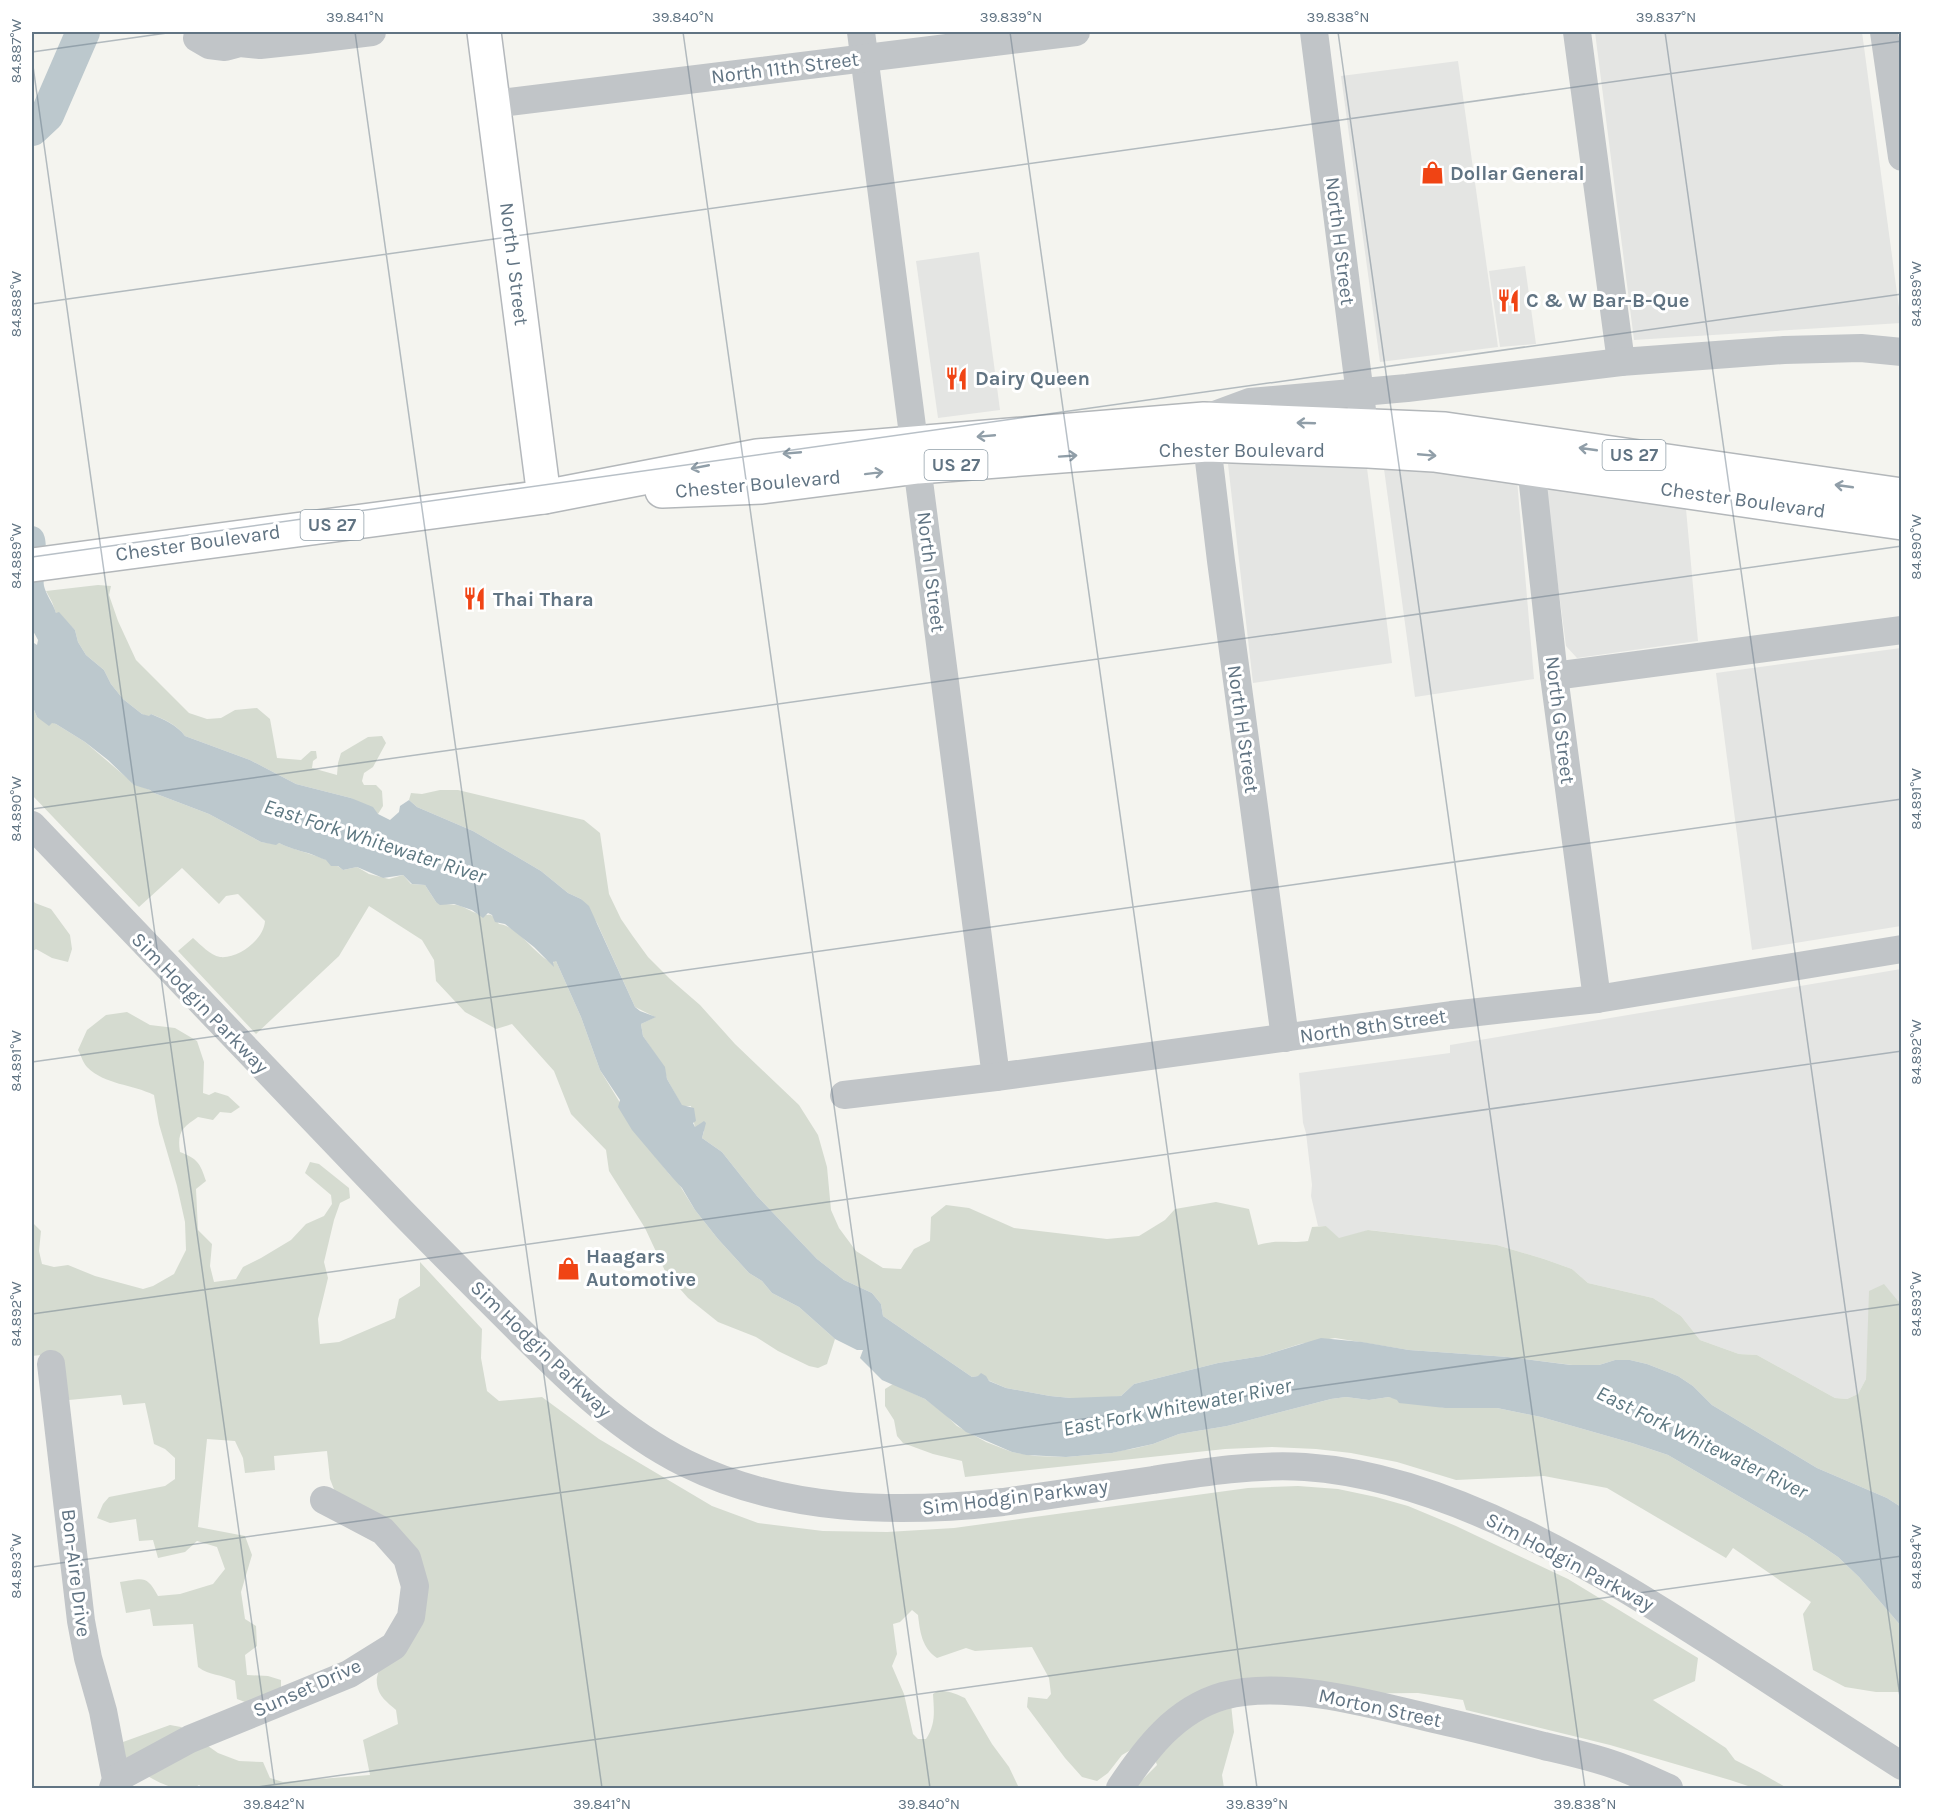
<svg xmlns="http://www.w3.org/2000/svg" width="1933" height="1820" font-family="Karla,sans-serif">
  <rect width="100%" height="100%" fill="#f4f4ef"/>
  <!-- built -->
  <g fill="#e4e5e3">
    <polygon points="1595,32 1862,32 1901,323 1634,340"/>
    <polygon points="1458,61 1498,347 1380,362 1341,76"/>
    <polygon points="979,252 1000,410 938,418 916,261"/>
    <polygon points="1525,266 1536,344 1500,347 1489,271"/>
    <polygon points="1242,461 1367,468 1392,663 1253,683 1228,464"/>
    <polygon points="1384,469 1507,473 1517,480 1534,679 1415,697"/>
    <polygon points="1551,483 1685,498 1698,641 1577,658 1566,646 1546,493"/>
    <polygon points="1901,648 1901,926 1752,950 1716,673"/>
    <polygon points="1901,969 1901,1302 1898,1301 1868,1341 1866,1379 1858,1394 1847,1399 1835,1398 1757,1355 1739,1354 1700,1340 1681,1316 1653,1298 1588,1283 1572,1269 1544,1259 1497,1245 1369,1230 1339,1239 1326,1226 1318,1226 1311,1196 1312,1185 1306,1133 1303,1123 1299,1073 1450,1053 1450,1045"/>
  </g>
  <!-- green -->
  <g fill="#d5dbd0">
    <path d="M98 585 111 586 109 595 118 621 136 660 189 713 207 719 221 718 235 710 257 708 270 719 277 758 301 760 311 751H316L317 758 313 761 312 768 337 775 338 763 341 753 368 737 382 736 386 743 373 767 364 773 362 781 364 785H376L382 791 383 806 378 814 351 798 296 784 250 760 185 736C177 725 164 719 151 714L149 717 142 714 123 699 111 684 104 670 86 655 78 642 75 630 59 613H56L52 602 46 591Z"/>
    <path d="M32 705 37 717 56 724 85 742 126 777 138 785 150 790 154 793 209 814 261 842 275 844 279 843C300 853 325 855 343 870L357 867 369 874 389 879 403 875 411 884 425 885 436 902C443 904 449 904 456 905 464 906 471 912 479 914 491 918 488 909 499 924 519 926 535 956 553 963L554 961H556L581 1017 600 1070 646 1145 670 1175 677 1181 695 1210 718 1239 749 1273 762 1281 772 1293 799 1307 835 1339 827 1364 818 1368 809 1366 778 1351 756 1337 718 1322 688 1298 666 1273 645 1228 609 1171 606 1150 571 1114 554 1071 512 1024 496 1029 465 1012 436 981 434 960 422 940 369 906 339 956 256 1034 178 951 193 938C201 945 210 955 220 957 239 959 264 939 265 921L238 894 226 896 219 904 182 868 139 907 32 795Z"/>
    <path d="M440 790H458L584 820 600 833 609 894 621 919 632 935 648 957 670 979 700 1005 735 1044 799 1105 818 1135 827 1167 831 1210 839 1228 856 1251 883 1268 901 1269 914 1249 930 1241 931 1217 946 1205 969 1208 1014 1228 1107 1239 1139 1236 1165 1220 1175 1209 1216 1202 1249 1209 1258 1245C1277 1239 1289 1244 1308 1241L1312 1227 1326 1226 1339 1238 1368 1230 1497 1245 1544 1259 1572 1269 1588 1283 1653 1298 1681 1316 1700 1340 1739 1354 1757 1355 1835 1398 1847 1399 1858 1394 1866 1379 1869 1291 1884 1284 1898 1301 1901 1302V1507L1887 1498 1817 1468 1712 1405 1693 1386 1678 1376 1647 1364 1630 1360H1615L1599 1365H1572L1508 1357 1409 1350 1335 1338 1300 1344 1262 1356 1218 1363 1134 1384 1121 1396 1104 1398H1071L1050 1396 1006 1388 978 1376 972 1377 883 1316 881 1304 872 1293 844 1280 817 1259 757 1196 722 1152 702 1138 704 1131 697 1127 695 1128 691 1106H682L667 1079 664 1067 643 1036 641 1024 655 1017 635 1007 597 923 581 899 568 893 541 871 473 831 417 807 409 800 411 793 422 794Z"/>
    <polygon points="32,899 35,903 51,909 70,935 72,949 68,962 52,958 36,949 32,952"/>
    <path d="M127 1012 150 1025 175 1028 197 1041 204 1062 203 1093 209 1095 215 1092 228 1096 240 1107 231 1113 220 1112 213 1120 198 1117C182 1128 177 1132 180 1152 198 1159 200 1163 206 1181L196 1189 198 1230 212 1244 210 1266 214 1282 236 1279 243 1267 261 1258 291 1240 306 1224 324 1216 332 1204 331 1195 305 1173 310 1162 319 1164 349 1188 350 1198 340 1203 334 1220 324 1262 328 1278 318 1319 320 1344 339 1342 395 1318 399 1299 420 1286V1262L482 1329 481 1358 487 1391 499 1401 542 1397 599 1439 712 1506 758 1523 823 1531 887 1532 954 1528 1248 1488 1298 1486 1338 1489 1376 1497 1408 1506 1456 1526 1568 1579 1698 1658 1695 1681 1653 1700 1726 1748 1735 1760 1759 1772 1787 1788H1754L1730 1780 1610 1745 1466 1710 1463 1700 1418 1693 1230 1695 1234 1732 1222 1775 1224 1788H1134L1157 1765 1148 1740 1122 1755 1108 1773 1097 1781 1082 1777 1065 1758 1027 1707 1028 1697 1047 1699 1051 1694 1049 1678 1032 1647 975 1651 966 1648 937 1658C922 1648 920 1632 918 1615L912 1610 900 1622 893 1624 897 1654 892 1666 904 1694 913 1734 918 1739H926C936 1724 934 1711 933 1694 942 1687 956 1694 965 1698L992 1744 1009 1767 1019 1788H203L199 1785C179 1800 141 1772 124 1761L123 1742 170 1725 181 1727 218 1753 239 1761 263 1762 270 1778 283 1782 370 1775 363 1740 398 1724 396 1710C388 1703 378 1696 377 1684 374 1667 411 1600 420 1581L337 1497 330 1479 327 1451 274 1456 275 1470 245 1473 243 1458 235 1441 207 1439 198 1527 245 1536 252 1555 241 1592 245 1619 256 1626 257 1646 245 1655 247 1675 268 1676 281 1680V1692L253 1705 237 1699 235 1681C221 1674 210 1676 198 1667L193 1624 153 1626 150 1609 126 1613 120 1582C143 1579 146 1574 158 1596L180 1594 213 1584 225 1569 217 1547 197 1541 185 1552 158 1558 153 1540 139 1541 136 1519 110 1523 97 1518 103 1504 109 1497 165 1486 175 1479V1458L165 1449 154 1444 145 1403 123 1405 121 1395 69 1400 58 1353 32 1356V1222L41 1231 39 1251 42 1264 54 1267 68 1265 95 1276 143 1289 153 1286 174 1274 186 1250 185 1222 177 1186 159 1124 154 1095C132 1084 105 1085 87 1067 83 1063 81 1055 78 1050L87 1030 106 1015Z"/>
    <polygon points="893,1384 925,1399 945,1414 957,1426 986,1442 1012,1452 1035,1456 1066,1457 1112,1453 1124,1450 1132,1449 1153,1444 1179,1434 1227,1426 1331,1399 1346,1397 1369,1400 1389,1397 1445,1408 1497,1408 1541,1417 1632,1443 1668,1455 1807,1536 1838,1557 1859,1577 1901,1626 1901,1692 1876,1692 1845,1687 1813,1670 1803,1614 1811,1602 1733,1548 1726,1558 1607,1488 1544,1476 1456,1480 1397,1462 1351,1453 1316,1449 1272,1447 1225,1449 965,1477 962,1461 933,1454 903,1443 897,1436 894,1420 885,1406 885,1389"/>
  </g>
  <!-- water -->
  <path fill="#bcc8cd" d="M32 526C56 528 41 570 44 586 46 595 53 603 56 613L59 612 75 630 78 642 86 655 104 670 111 684 123 699 142 714 149 716 151 714C163 719 177 725 185 736L250 760 296 784 351 798 373 807 378 814 390 820 399 812 400 806 409 800 417 807 473 831 541 871 568 893 581 899 589 906 635 1007 640 1011 656 1017 641 1024 643 1036 665 1067 667 1079 682 1105 694 1108 696 1121 693 1123 695 1127 704 1121 706 1123 702 1138 722 1152 757 1196 817 1259 844 1280 872 1293 881 1304 883 1316 972 1377 978 1376 981 1373 986 1376 989 1381 1006 1388 1050 1396 1071 1398 1121 1396 1134 1384 1218 1363 1262 1356 1321 1338 1362 1342 1409 1350 1508 1357 1571 1365H1599L1615 1360H1630L1647 1364 1678 1376 1693 1386 1712 1405 1817 1468 1887 1498 1901 1507V1630V1626L1859 1577 1838 1557 1807 1536 1668 1455 1632 1443 1541 1417 1497 1408H1445L1399 1403 1397 1400 1389 1397 1369 1400 1346 1397 1331 1399 1227 1426 1179 1434 1153 1444 1112 1453 1066 1457 1026 1455 1012 1452 966 1432 925 1399 882 1380 860 1358 863 1350H857L835 1339 799 1307 772 1293 762 1281 749 1273 718 1239 695 1210 682 1188 670 1175 632 1130 618 1107 620 1100 600 1070 581 1017 556 961 553 962 554 967 534 947 505 924 495 922 492 915 488 913 483 918 472 910 454 904 440 905 436 902 425 885 412 884 403 875 383 878 357 867 343 870 338 866H331L326 860C319 858 315 855 308 853 297 850 289 848 279 843L276 845 261 842 209 814 154 793 150 790 134 785 108 760 85 742 56 724 52 723 49 726 37 717 32 705V645L34 643 37 645 38 640 32 629Z"/>
  <g fill="none" stroke-linecap="round" stroke-linejoin="round">
    <!-- river -->
    <polyline stroke="#bcc8cd" stroke-width="34" points="32,129 47,115 83,32"/>
    <defs>
      <polyline id="major" points="484,32 544,497"/>
      <g id="highway">
        <polyline points="662,491 762,487 918,467 1207,445 1368,451 1434,455 1902,523"/>
        <polyline points="32,565 544,497 757,456 1204,419 1445,429 1902,495"/>
      </g>
    </defs>
    <!-- major casing -->
    <use href="#major" stroke="#b4b8bc" stroke-width="36"/>
    <!-- highway casing -->
    <use href="#highway" stroke="#b3b7ba" stroke-width="36"/>
    <!-- minor -->
    <g stroke="#c1c5c8" stroke-width="28">
      <polyline points="861,32 996,1077"/>
      <polyline points="1314,32 1362,410"/>
      <polyline points="1577,32 1621,362"/>
      <polyline points="1884,32 1902,157"/>
      <polyline points="197,38 209,45 225,47 240,43 260,45 307,40 372,32"/>
      <polyline points="493,104 1076,32"/>
      <polyline points="1529,448 1554,676 1597,999"/>
      <polyline points="1554,676 1902,630"/>
      <path d="M32 825C154 954 278 1083 402 1212 441 1252 481 1292 521 1332 571 1382 621 1431 685 1463 784 1512 896 1514 1003 1502 1053 1495 1103 1487 1153 1480 1204 1472 1254 1464 1305 1467 1451 1477 1600 1571 1720 1648 1780 1687 1841 1727 1902 1766"/>
      <polyline points="1285,1038 1221,561 1204,419 1250,402 1407,388 1621,362 1784,350 1861,348 1902,352"/>
      <polyline points="844,1095 996,1077 1451,1015 1597,999 1902,949"/>
      <polyline points="51,1364 81,1621 88,1658 103,1711 116,1779 113,1788"/>
      <polyline points="116,1779 190,1739 349,1674 394,1646 411,1617 415,1586 407,1558 383,1531 324,1500"/>
      <path d="M1120 1788C1146 1749 1175 1710 1223 1696 1285 1679 1376 1705 1438 1720 1474 1728 1509 1737 1544 1746 1570 1752 1598 1758 1623 1768 1639 1774 1654 1782 1669 1788"/>
    </g>
    <!-- major -->
    <use href="#major" stroke="#fff" stroke-width="33"/>
    <!-- highway -->
    <use href="#highway" stroke="#fff" stroke-width="33"/>
  </g>
  <!-- one-way arrows -->
  <defs><path id="oneway-shaft" d="M-6 0H5M1.5-3L5.5 0L1.5 3" fill="none" stroke-width="1.6" stroke-linecap="round" stroke-linejoin="round" transform="scale(1.5)"/></defs>
  <g stroke="#909ea8">
    <use href="#oneway-shaft" transform="translate(1306 423) rotate(-178)"/>
    <use href="#oneway-shaft" transform="translate(986 436) rotate(175)"/>
    <use href="#oneway-shaft" transform="translate(1588 449) rotate(-172)"/>
    <use href="#oneway-shaft" transform="translate(792 453) rotate(175)"/>
    <use href="#oneway-shaft" transform="translate(1427 455) rotate(5)"/>
    <use href="#oneway-shaft" transform="translate(1068 456) rotate(-4)"/>
    <use href="#oneway-shaft" transform="translate(700 467) rotate(169)"/>
    <use href="#oneway-shaft" transform="translate(874 473) rotate(-7)"/>
    <use href="#oneway-shaft" transform="translate(1844 486) rotate(-172)"/>
  </g>
  <!-- ticks -->
  <path fill="none" stroke="#617483" stroke-width="1.5" stroke-opacity="0.45" d="M355 32 602 1788M683 32 930 1788M1010 32 1257 1788M1338 32 1585 1788M1665 32 1902 1711M32 52 174 32M32 59 275 1788M32 304 1902 41M32 557 1902 294M32 809 1902 546M32 1062 1902 799M32 1314 1902 1051M32 1567 1902 1304M250 1788 1902 1556"/>
  <!-- icons -->
  <defs>
    <symbol id="shop-bare" viewBox="-9 -9 18 18"><path d="M-5-2.5h2.3a2.7 3.5 0 0 1 5.4 0H5L5.5 6h-11ZM-1.5-2.5h3a1.5 2.3 0 0 0-3 0Z" fill="#f04414" stroke="#fff" stroke-width="2.5" paint-order="stroke"/></symbol>
    <symbol id="restaurant-bare" viewBox="-9 -9 18 18"><path d="M-5-6h1v4h1v-4h1v4h1v-4h1v5L-1.5 .5V6h-2V.5L-5-1ZM5-6V6H3V1.5H1.5Q1.5-4 5-6Z" fill="#f04414" stroke="#fff" stroke-width="2.5" paint-order="stroke"/></symbol>
  </defs>
  <g fill-rule="evenodd">
    <use href="#shop-bare" x="1416" y="156" width="33" height="33"/>
    <use href="#restaurant-bare" x="1492" y="284" width="33" height="33"/>
    <use href="#restaurant-bare" x="940" y="362" width="33" height="33"/>
    <use href="#restaurant-bare" x="458" y="582" width="33" height="33"/>
    <use href="#shop-bare" x="552" y="1252" width="33" height="33"/>
  </g>
  <g text-anchor="middle" dominant-baseline="central" stroke-width="6" stroke-linejoin="round" paint-order="stroke">
    <!-- shield labels -->
    <g fill="#fff" stroke="#909ea8" stroke-width="1.5">
      <rect x="1602.5" y="440" width="63" height="30" rx="4.5"/>
      <rect x="924.5" y="450" width="63" height="30" rx="4.5"/>
      <rect x="300.5" y="510" width="63" height="30" rx="4.5"/>
    </g>
    <g font-size="18" font-weight="bold" fill="#617483">
      <text x="1634" y="455">US 27</text>
      <text x="956" y="465">US 27</text>
      <text x="332" y="525">US 27</text>
    </g>
    <!-- street labels -->
    <g font-size="20" fill="#617483" stroke="#fff">
      <text transform="translate(785 68) rotate(-7)">North 11th Street</text>
      <text transform="translate(1340 241) rotate(83)">North H Street</text>
      <text transform="translate(514 264) rotate(83)">North J Street</text>
      <text x="1242" y="450">Chester Boulevard</text>
      <text transform="translate(758 484) rotate(-5)">Chester Boulevard</text>
      <text transform="translate(1743 500) rotate(8)">Chester Boulevard</text>
      <text transform="translate(198 543) rotate(-8)">Chester Boulevard</text>
      <text transform="translate(931 572) rotate(83)">North I Street</text>
      <text transform="translate(1560 720) rotate(83)">North G Street</text>
      <text transform="translate(1243 729) rotate(82)">North H Street</text>
      <text transform="translate(200 1003) rotate(46)">Sim Hodgin Parkway</text>
      <text transform="translate(1373 1026) rotate(-8)">North 8th Street</text>
      <text transform="translate(541 1349) rotate(44)">Sim Hodgin Parkway</text>
      <text transform="translate(1015 1497) rotate(-7)">Sim Hodgin Parkway</text>
      <text transform="translate(1570 1562) rotate(28)">Sim Hodgin Parkway</text>
      <text transform="translate(76 1573) rotate(83)">Bon-Aire Drive</text>
      <text transform="translate(307 1688) rotate(-24)">Sunset Drive</text>
      <text transform="translate(1380 1708) rotate(12)">Morton Street</text>
    </g>
    <!-- poi labels -->
    <g font-size="20" font-weight="bold" fill="#617483" stroke="#fff" text-anchor="start">
      <text x="1450" y="173">Dollar General</text>
      <text x="1526" y="300">C &amp; W Bar-B-Que</text>
      <text x="975" y="378">Dairy Queen</text>
      <text x="493" y="599">Thai Thara</text>
      <text x="586" y="1256">Haagars<tspan x="586" dy="23">Automotive</tspan></text>
    </g>
    <!-- water labels -->
    <g font-size="21" font-style="italic" fill="#5c7781" stroke="#fff">
      <text transform="translate(375 841) rotate(18)">East Fork Whitewater River</text>
      <text transform="translate(1177 1407) rotate(-11)">East Fork Whitewater River</text>
      <text transform="translate(1702 1442) rotate(26)">East Fork Whitewater River</text>
    </g>
  </g>
  <!-- border -->
  <rect width="1933" height="1820" fill="none" stroke="#ffffff" stroke-width="66"/>
  <rect x="33" y="33" width="1867" height="1754" fill="none" stroke="#617483" stroke-width="2"/>
  <g font-size="15" text-anchor="middle" fill="#617483">
    <text x="355" y="22">39.841°N</text>
    <text x="683" y="22">39.840°N</text>
    <text x="1011" y="22">39.839°N</text>
    <text x="1338" y="22">39.838°N</text>
    <text x="1666" y="22">39.837°N</text>
    <text transform="translate(16 51) rotate(-90)" y="5">84.887°W</text>
    <text transform="translate(1916 294) rotate(-90)" y="5">84.889°W</text>
    <text transform="translate(16 304) rotate(-90)" y="5">84.888°W</text>
    <text transform="translate(1916 547) rotate(-90)" y="5">84.890°W</text>
    <text transform="translate(16 556) rotate(-90)" y="5">84.889°W</text>
    <text transform="translate(1916 799) rotate(-90)" y="5">84.891°W</text>
    <text transform="translate(16 809) rotate(-90)" y="5">84.890°W</text>
    <text transform="translate(1916 1052) rotate(-90)" y="5">84.892°W</text>
    <text transform="translate(16 1061) rotate(-90)" y="5">84.891°W</text>
    <text transform="translate(1916 1304) rotate(-90)" y="5">84.893°W</text>
    <text transform="translate(16 1314) rotate(-90)" y="5">84.892°W</text>
    <text transform="translate(1916 1557) rotate(-90)" y="5">84.894°W</text>
    <text transform="translate(16 1566) rotate(-90)" y="5">84.893°W</text>
    <text x="274" y="1809">39.842°N</text>
    <text x="602" y="1809">39.841°N</text>
    <text x="929" y="1809">39.840°N</text>
    <text x="1257" y="1809">39.839°N</text>
    <text x="1585" y="1809">39.838°N</text>
  </g>
</svg>
